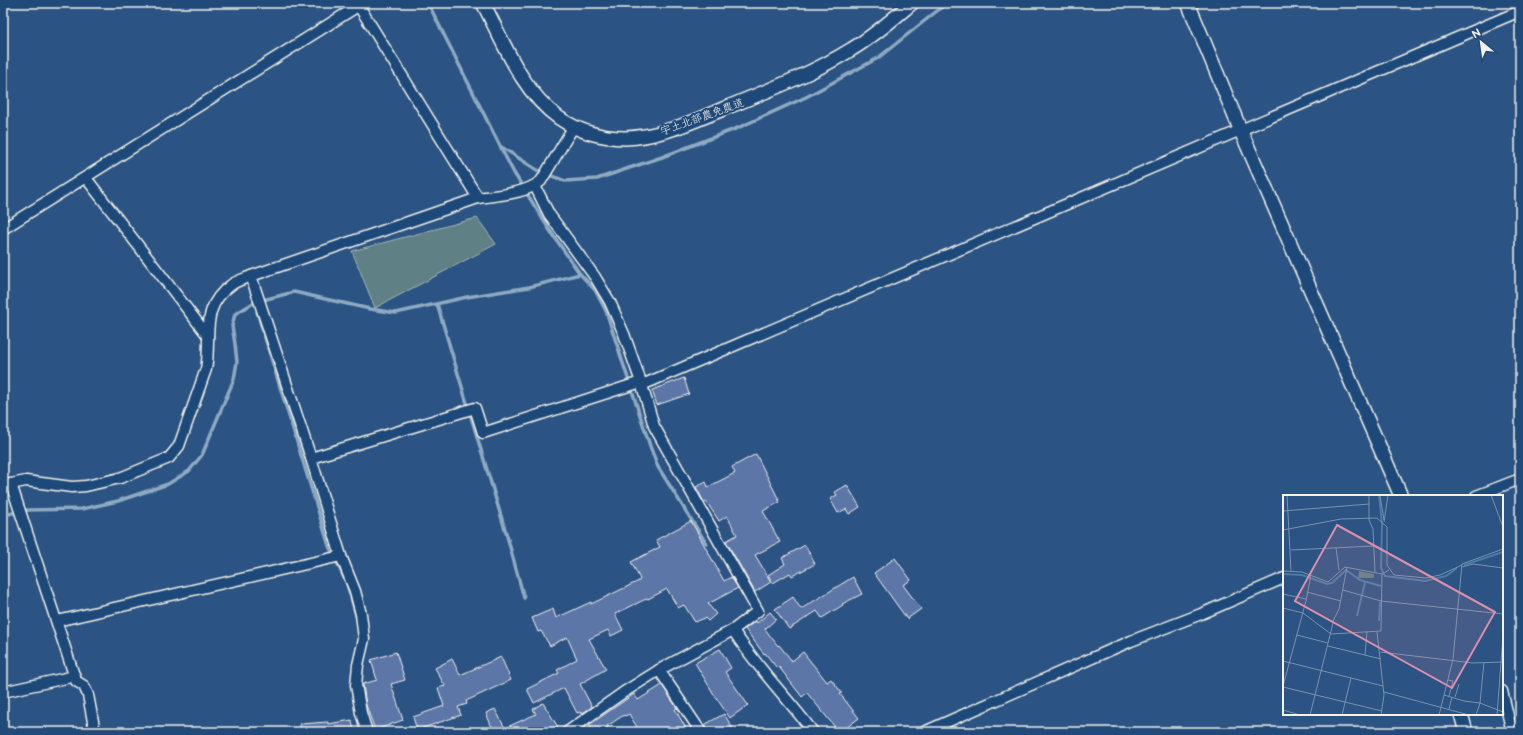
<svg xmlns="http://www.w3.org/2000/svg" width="1523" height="735" font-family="'Balsamiq Sans','Klee One',sans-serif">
  <rect width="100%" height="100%" fill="#2b5383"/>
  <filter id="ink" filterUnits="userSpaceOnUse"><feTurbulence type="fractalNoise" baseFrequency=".025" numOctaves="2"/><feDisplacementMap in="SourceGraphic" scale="8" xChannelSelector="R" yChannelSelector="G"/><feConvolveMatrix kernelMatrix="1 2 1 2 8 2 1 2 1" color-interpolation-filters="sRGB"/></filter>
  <g filter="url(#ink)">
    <!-- green -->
    <polygon fill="#5e8084" stroke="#a9b8b6" points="477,218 496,244 375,308 352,251"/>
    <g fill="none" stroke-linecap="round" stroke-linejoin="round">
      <!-- stream -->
      <g stroke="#8fabc2" stroke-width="3.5">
        <polyline points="428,3 500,146 537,170 565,181 597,179 662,157 740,127 806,97 878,58 947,3"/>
        <polyline points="501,148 514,173 549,229 580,274 595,290 606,311 651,449 658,467 706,543"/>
        <polyline points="437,304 507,536 524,598"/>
        <polyline points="257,312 329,546 347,584 357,619"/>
        <polyline points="3,515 28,510 82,509 118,501 168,484 189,471 202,455 234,379 237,362 235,344 232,326 235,314 255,302 294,292 370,309 396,313 467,297 529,287 580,274"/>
      </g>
    </g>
    <!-- building -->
    <g fill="#5b76a8" stroke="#f4f1e8">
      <polygon points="684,378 689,394 657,405 652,390"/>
      <polygon points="756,454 780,502 763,511 780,542 755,555 771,582 755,592 726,541 737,535 727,516 719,521 706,501 704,502 696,487 706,482 708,487 735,473 732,467"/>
      <polygon points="847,485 860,507 849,514 846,509 838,513 830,499 837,495 835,492"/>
      <polygon points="691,521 724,581 731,577 738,588 708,604 716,614 708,621 705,618 695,622 684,605 678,608 667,589 648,599 648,598 615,614 623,630 611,636 608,630 589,639 606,669 580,684 592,707 581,714 580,712 577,713 564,688 534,703 527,689 559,673 557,670 577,659 567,637 550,646 541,631 538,632 532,618 553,609 556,618 591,602 591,604 639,581 640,579 631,562 660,547 656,540"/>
      <polygon points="805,545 815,564 792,576 790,573 773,583 768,575 785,564 782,558"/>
      <polygon points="895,558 911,580 903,585 921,609 907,619 874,573"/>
      <polygon points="853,577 862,594 842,604 843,605 822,618 817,611 789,629 775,609 793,597 801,609"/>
      <polygon points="770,612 776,619 765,629 778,646 779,645 792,661 803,652 827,682 831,679 842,693 840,694 859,718 841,732 839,732 807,693 802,697 779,667 777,668 765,653 764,654 745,629 756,621 757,623"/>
      <polygon points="720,649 731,668 725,672 748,705 730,718 715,696 695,663"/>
      <polygon points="396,652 405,680 391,684 403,720 375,730 366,705 363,684 377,680 371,660"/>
      <polygon points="501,657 511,680 466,701 467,704 458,707 461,715 417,730 413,717 444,706 438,688 445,686 435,668 452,659 460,675"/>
      <polygon points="662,685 677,708 675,709 688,732 640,732 629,714 625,716 624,715 607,726 611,732 594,732 589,725 634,694 638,700"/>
      <polygon points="543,703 558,727 550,732 494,732 486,713 495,709 505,728 536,714 533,709"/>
      <polygon points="724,714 735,732 707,732 704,725"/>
      <polygon points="352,720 354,732 300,732 300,724 328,722 328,724"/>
    </g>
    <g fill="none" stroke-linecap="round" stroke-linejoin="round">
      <defs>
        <g id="minor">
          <polyline points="357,3 478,198"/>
          <polyline points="86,178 208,336"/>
          <polyline points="535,186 549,214 595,277 610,302 624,334 641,382 654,426 758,611 733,630 659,670 624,692 567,732"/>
          <polyline points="3,229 358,6"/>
          <polyline points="251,276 311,458 341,556 355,591 361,614 364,639 358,665 356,685 361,713 367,732"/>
          <polyline points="642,385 1520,11"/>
          <polyline points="311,458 475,408 483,433 641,382"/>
          <polyline points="11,484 76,681 84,686 88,695 95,732"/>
          <path d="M3 487 11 484 26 481 72 487 86 486 120 478 169 458 179 446 206 369C212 337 199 308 231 285 236 281 244 279 251 276L478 198C498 195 525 194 541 181L574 126"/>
          <polyline points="1476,496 1520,479"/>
          <polyline points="57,621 341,556"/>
          <path d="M733 630C756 667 787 697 813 732"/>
          <polyline points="659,670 701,732"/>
          <polyline points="1502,691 1512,732"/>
          <polyline points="3,692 75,676"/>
          <polyline points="924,732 1131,641 1201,614 1284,578"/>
        </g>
        <g id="tertiary">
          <path d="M483 3C504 43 522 92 559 118 578 131 602 138 625 138 660 137 691 122 723 109 767 91 812 74 852 49 874 36 893 19 912 3"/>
          <polyline points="1188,3 1240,129 1401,496"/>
          <polyline points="1461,714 1466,732"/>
        </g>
      </defs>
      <!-- minor casing -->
      <use href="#minor" stroke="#f4f1e8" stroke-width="13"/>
      <!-- tertiary casing -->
      <use href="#tertiary" stroke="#f4f1e8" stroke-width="16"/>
      <!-- minor -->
      <use href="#minor" stroke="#1f4a7a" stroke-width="10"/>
      <!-- tertiary -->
      <use href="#tertiary" stroke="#1f4a7a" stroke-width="13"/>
    </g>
  </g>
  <g text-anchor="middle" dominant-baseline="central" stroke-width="3.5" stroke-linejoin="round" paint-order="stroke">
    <!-- street labels -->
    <g font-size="11" fill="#f4f1e8" stroke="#1f4a7a">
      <text transform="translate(702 117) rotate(-20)">宇土北部農免農道</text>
    </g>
  </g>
  <!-- overview -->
  <g transform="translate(1283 495)">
    <rect width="220" height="220" fill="#2b5383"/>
    <path d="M76 76 91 79V83H75Z" fill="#5e8084"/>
    <path fill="none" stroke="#4b7ca8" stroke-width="2" d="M96 0 99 29 98 73 102 81 142 86 163 81 174 73M181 70 220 57M0 79 19 80 44 89 49 88 63 75 77 85 98 91M74 121 82 87M96 126 97 107"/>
    <path fill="none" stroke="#7b92ab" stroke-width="1" d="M4 0 8 76M86 0V25L90 34 92 77M97 0 101 25M208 0 220 32M0 16 86 9M101 27 105 0M0 35 58 24 94 23 104 32V70L111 80 143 83 157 80 179 70M53 53 56 75M8 55 91 51M179 72 190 69 220 73M0 76 19 77 45 87 62 72 99 79 106 75M60 95 98 106M24 97 58 106M0 99 23 104M98 106 220 119M0 113 20 118 48 139 98 136 99 79M94 137 101 200 98 220M14 140 45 148M45 151 98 164M97 157 190 168 220 167M82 160 84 137M0 166 100 191M165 185 170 186 166 201M0 191 23 106 28 80M0 192 99 216M101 197 186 220M161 200 181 206 197 208 220 217M172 202 176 189M166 214 169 202M0 215 17 220M27 220 51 124 56 114 64 72M59 220 68 183M156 220 170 164 179 69 220 54M193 220 197 208 201 167M214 220 220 141"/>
    <path fill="#de8fa9" fill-opacity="0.15" stroke="#de8fa9" stroke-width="2" d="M54 30 212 117 169 193 12 106Z"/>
    <rect width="220" height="220" fill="none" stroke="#f4f1e8" stroke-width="2"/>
  </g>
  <!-- margin -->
  <rect width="1523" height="735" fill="none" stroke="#1f4a7a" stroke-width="16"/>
  <rect x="8" y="8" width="1507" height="719" fill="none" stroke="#f4f1e8" stroke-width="1.5" filter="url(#ink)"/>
  <!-- north arrow -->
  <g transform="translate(1481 42) rotate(331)" stroke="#1f4a7a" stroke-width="3" paint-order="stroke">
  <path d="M0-3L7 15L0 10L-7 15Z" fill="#f4f1e8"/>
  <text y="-6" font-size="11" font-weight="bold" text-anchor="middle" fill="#f4f1e8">N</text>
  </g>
</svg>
